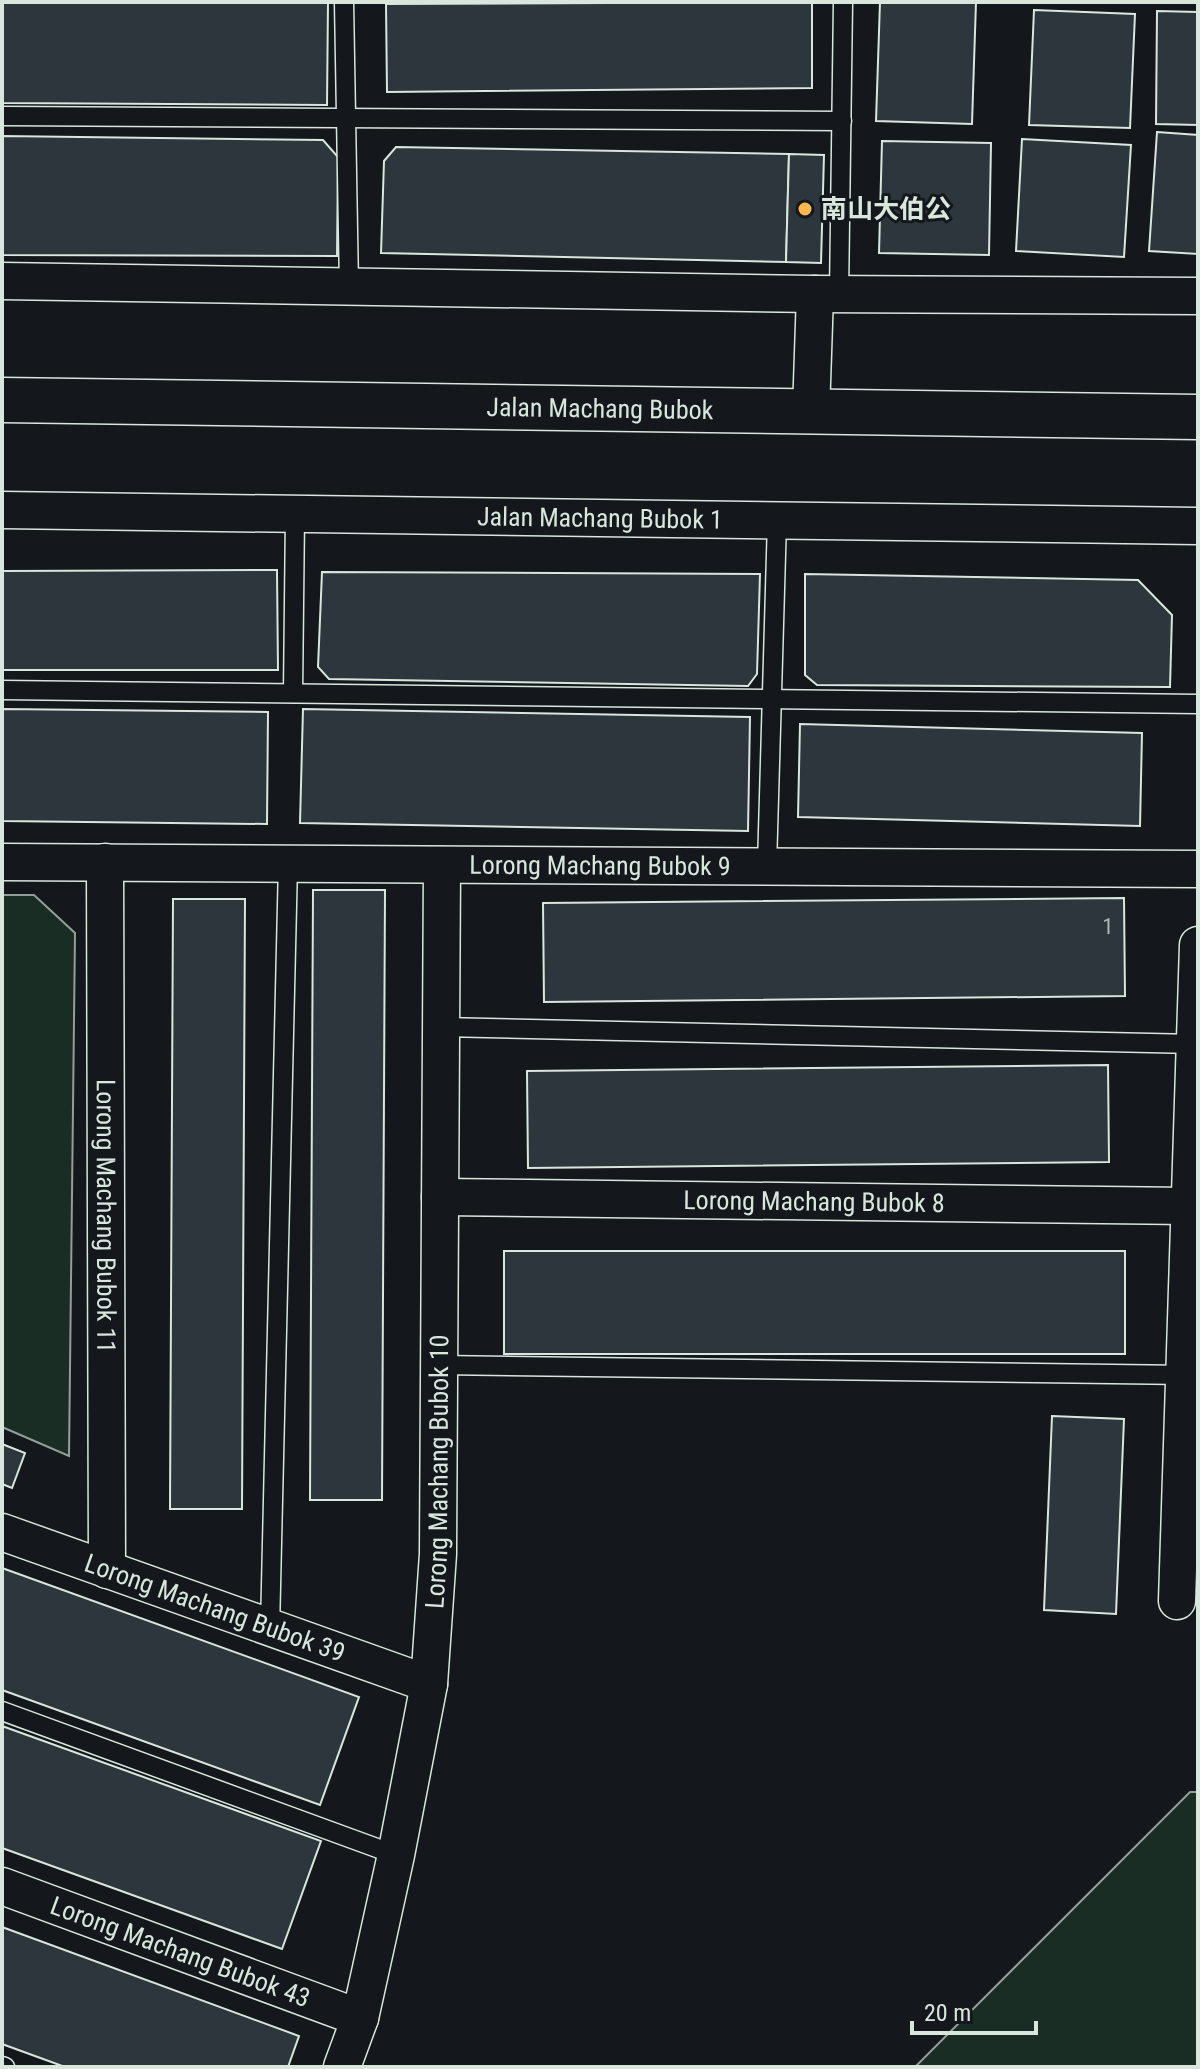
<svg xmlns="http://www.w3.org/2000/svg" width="1200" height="2069" font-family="'Roboto Condensed','Noto Sans SC',sans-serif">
  <rect width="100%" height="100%" fill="#14181c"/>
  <!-- green -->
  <g fill="#1a2d24" stroke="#939e99" stroke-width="2">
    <polygon points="2,895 34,895 75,933 69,1456 2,1427"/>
    <polygon points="1190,1792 1198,1792 1198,2067 915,2067"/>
  </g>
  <!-- building -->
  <g fill="#2c363c" stroke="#d8e6dc" stroke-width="2">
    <polygon points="2,2 328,2 327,105 2,103"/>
    <polygon points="812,2 812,88 387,92 386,4"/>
    <polygon points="880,2 976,2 972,124 876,121"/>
    <polygon points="1034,10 1135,14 1130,128 1029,125"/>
    <polygon points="1157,11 1198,12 1198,125 1156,124"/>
    <polygon points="1157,132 1198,135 1198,254 1149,251"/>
    <polygon points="2,136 323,140 338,157 337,256 2,255"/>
    <polygon points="1022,139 1131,145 1124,257 1016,251"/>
    <polygon points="882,141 991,143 989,255 879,253"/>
    <polygon points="396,147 789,154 786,262 381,253 384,161"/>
    <polygon points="789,154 824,155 821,263 786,262"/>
    <polygon points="277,570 278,670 2,670 2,571"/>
    <polygon points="322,572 760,574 757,674 748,686 329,679 318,667"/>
    <polygon points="805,574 1138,580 1172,615 1170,687 817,685 805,675"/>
    <polygon points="2,709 268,712 267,824 2,821"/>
    <polygon points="303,709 750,717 748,831 300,823"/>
    <polygon points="800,724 1142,733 1140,826 798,817"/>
    <polygon points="313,890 385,890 382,1500 310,1500"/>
    <polygon points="1124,898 1125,996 544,1002 543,903"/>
    <polygon points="173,899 245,899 242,1509 170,1509"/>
    <polygon points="1108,1065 1109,1162 528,1168 527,1071"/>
    <rect x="504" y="1251" width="621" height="103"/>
    <polygon points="1052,1416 1124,1419 1116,1614 1044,1610"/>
    <polygon points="2,1444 25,1453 12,1488 2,1484"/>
    <polygon points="2,1568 359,1697 320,1805 2,1690"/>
    <polygon points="2,1726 321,1841 282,1949 2,1848"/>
    <polygon points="2,1927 299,2036 288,2067 65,2067 2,2044"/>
  </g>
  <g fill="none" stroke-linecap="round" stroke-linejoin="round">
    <defs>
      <g id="lane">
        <polyline points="344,2 349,287"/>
        <polyline points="2,116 842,121"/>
        <polyline points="839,294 843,2"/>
        <polyline points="2,690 1198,704"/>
        <polyline points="293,693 295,514"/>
        <polyline points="767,866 777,520"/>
        <polyline points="441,1027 1195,1044"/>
        <polyline points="439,1365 1188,1375"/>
        <polyline points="270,1628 288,863"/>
        <polyline points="2,1711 396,1855"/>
        <polyline points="2,2066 5,2067"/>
      </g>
      <g id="street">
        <polyline points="2,281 815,294 1198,296"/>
        <polyline points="811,412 815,294"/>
        <path id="s1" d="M2 510 1198 526"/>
        <path id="s2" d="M2 862 1198 869"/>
        <path id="s3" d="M105 862 107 1570"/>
        <path id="s4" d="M440 1197 1189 1206"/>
        <path id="s5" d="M2 1532 429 1684"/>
        <polyline points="1177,1601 1198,945"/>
        <path id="s6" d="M2 1886 360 2018"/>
        <path id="s7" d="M342 2067 360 2018 396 1855 429 1684 438 1554 442 865"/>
      </g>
      <g id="secondary">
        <path id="s8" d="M2 400 1198 417"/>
      </g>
    </defs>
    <!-- lane casing -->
    <use href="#lane" stroke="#d8e6dc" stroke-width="21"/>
    <!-- street casing -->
    <use href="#street" stroke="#d8e6dc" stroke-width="39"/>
    <!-- secondary casing -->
    <use href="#secondary" stroke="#d8e6dc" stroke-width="47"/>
    <!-- lane -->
    <use href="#lane" stroke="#14181c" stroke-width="18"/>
    <!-- street -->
    <use href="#street" stroke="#14181c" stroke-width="36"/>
    <!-- secondary -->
    <use href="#secondary" stroke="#14181c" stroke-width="44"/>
  </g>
  <!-- markers -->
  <circle fill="#ffb74d" stroke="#14181c" stroke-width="3" cx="805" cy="209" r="8"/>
  <g text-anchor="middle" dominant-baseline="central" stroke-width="6" stroke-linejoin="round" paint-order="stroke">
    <!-- number labels -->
    <g font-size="22" fill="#adbab4">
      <text x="1108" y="926">1</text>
    </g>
    <!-- poi labels -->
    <g font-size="26" font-weight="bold" fill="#d8e6dc" stroke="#14181c" text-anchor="start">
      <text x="821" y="209">南山大伯公</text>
    </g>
    <!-- street labels -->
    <g font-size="26" fill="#d8e6dc" stroke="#14181c">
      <text stroke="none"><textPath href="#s8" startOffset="598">Jalan Machang Bubok</textPath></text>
      <text stroke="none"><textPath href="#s1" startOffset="598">Jalan Machang Bubok 1</textPath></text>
      <text stroke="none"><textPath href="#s2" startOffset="598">Lorong Machang Bubok 9</textPath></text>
      <text stroke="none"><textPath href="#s4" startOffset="374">Lorong Machang Bubok 8</textPath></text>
      <text stroke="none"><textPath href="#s3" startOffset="354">Lorong Machang Bubok 11</textPath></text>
      <text stroke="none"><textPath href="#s7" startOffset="606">Lorong Machang Bubok 10</textPath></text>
      <text stroke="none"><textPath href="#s5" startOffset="226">Lorong Machang Bubok 39</textPath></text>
      <text stroke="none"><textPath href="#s6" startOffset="190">Lorong Machang Bubok 43</textPath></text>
    </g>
  </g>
  <!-- border -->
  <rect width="1200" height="2069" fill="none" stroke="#d8e6dc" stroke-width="8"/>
  <!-- scale -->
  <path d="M912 2021v12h124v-12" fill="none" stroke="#d8e6dc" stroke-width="4"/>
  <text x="924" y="2021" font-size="24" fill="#d8e6dc" stroke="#14181c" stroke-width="6" paint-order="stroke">20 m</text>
</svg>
